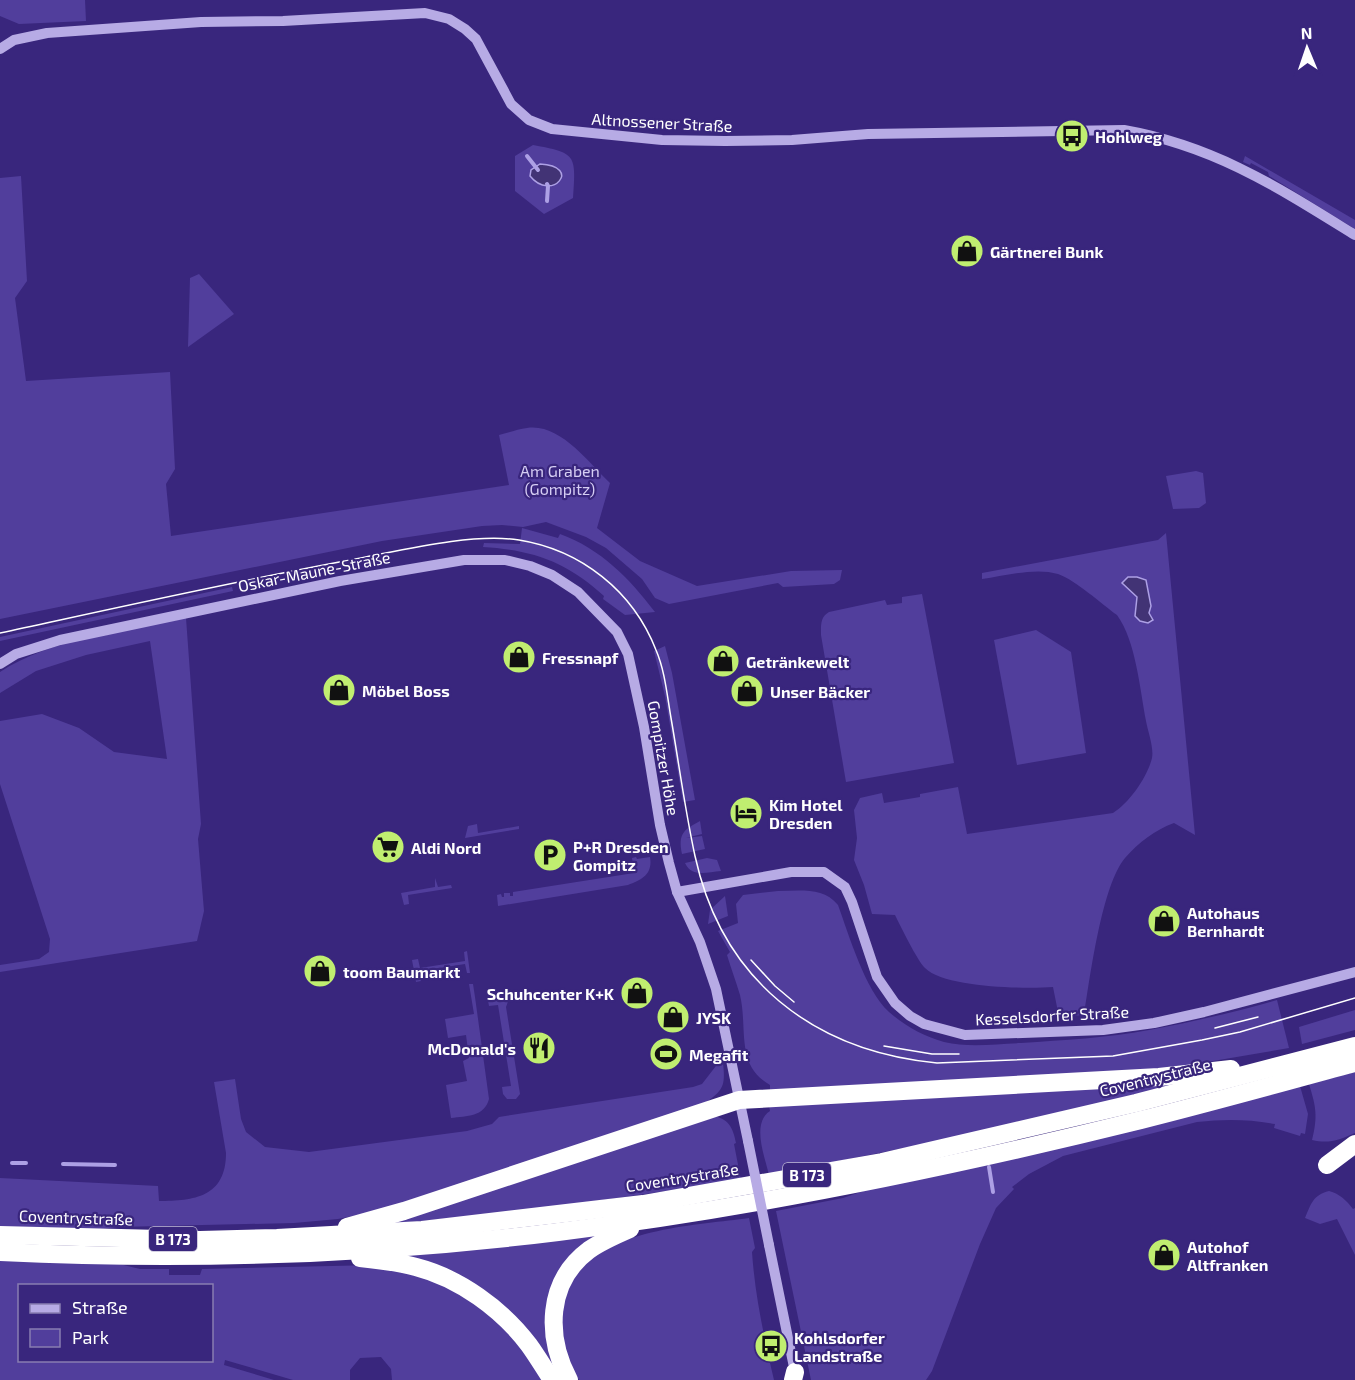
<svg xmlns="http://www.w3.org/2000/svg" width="1355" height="1380" font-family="'Exo 2',sans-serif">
  <rect width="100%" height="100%" fill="#39267d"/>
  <!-- green -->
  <g fill="#513e9c" fill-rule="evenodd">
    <polygon points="0,0 85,0 86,21 19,24 0,16"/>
    <path d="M533 145C576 153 576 154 573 198L544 214 515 191V156Z"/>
    <polygon points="1245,156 1355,220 1355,229 1269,176 1268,172 1251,163 1250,165 1243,162"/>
    <path d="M21 176 27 281 15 298 26 381 170 372 175 469 166 484 171 536 509 485 499 435C508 433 518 429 527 428 560 423 588 462 610 483L597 528 640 561 697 586 791 571 842 570 840 580 834 584 783 587 778 583 669 604 655 598 642 579 606 548 586 537 546 522 523 527 502 525 482 526 382 541 0 619V178Z"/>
    <polygon points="199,274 234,314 188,347 190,278"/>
    <polygon points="1196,471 1203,473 1206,503 1199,508 1173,509 1166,476"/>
    <path d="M522 528 558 538 560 534C601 549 629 578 655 612L625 615 603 599 604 596C567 562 533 550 483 547L484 543 520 544Z"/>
    <path d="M1166 533 1195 835 1174 823C1155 830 1139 842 1125 858 1102 885 1090 977 1084 1015L1059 1017 1053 987C1025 989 945 988 925 968 917 960 901 927 895 915L872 914 864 885 854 860 857 838 854 810 860 798 882 793 884 803 920 797V794L958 787 967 834 1113 813C1129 803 1147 778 1152 758 1154 748 1148 732 1146 721 1140 690 1136 641 1117 615 1100 603 1077 581 1058 574 1035 567 1005 576 982 579V573L1158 540Z"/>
    <polygon points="232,587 233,591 0,641 0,637"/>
    <path d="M922 594 954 763 846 782 821 635C821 626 820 617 829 612L885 600 887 605 902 603V597Z"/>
    <path d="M186 618 201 824 198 839 204 911 197 941 0 972V965L39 959 49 952 50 939 0 784V721L42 714 79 728 114 752 167 759 150 641 86 655 36 671 0 693V672C50 639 128 630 186 618Z"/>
    <polygon points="1036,630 1071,652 1086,753 1017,765 994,640"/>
    <polygon points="665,646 672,673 695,800 683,802 665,696 654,651"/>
    <path d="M700 821 702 834 686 838 702 836 705 849 682 854C678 834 683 830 700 821Z"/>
    <polygon points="477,824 478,833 519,826 519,829 465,838 468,826"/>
    <path d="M636 857 637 859 650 857C653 874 642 880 628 885L498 906 497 895 501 894 502 897H504V893H510V896H513V892L634 873 632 858Z"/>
    <path d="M707 858 717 860 721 871C707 872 692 878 685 863Z"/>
    <polygon points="435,878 438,887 451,885 452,888 408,895 409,904 404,905 401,893 435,887"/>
    <path d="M778 891C801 891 823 887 838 905 849 935 865 990 889 1012 905 1026 923 1036 944 1042 969 1048 996 1044 1021 1043 1064 1040 1107 1038 1149 1030 1192 1022 1235 1012 1277 1000L1289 1048 1160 1070 770 1091V1085C735 1065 748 1029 740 995 736 982 731 968 727 955L730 952 718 931 738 923 736 904 743 895Z"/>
    <polygon points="725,896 728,916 708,924 710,910"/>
    <polygon points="467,951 470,973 467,973 465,964 420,971 421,981 416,982 412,960 418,959 420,968 465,961 464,952"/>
    <path d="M469 984H473L475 997 489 1099C484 1117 467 1116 451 1118L446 1085 467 1081 463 1061 469 1058 466 1035 448 1038 445 1019 474 1014Z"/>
    <polygon points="518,990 518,992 510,996 506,1007 520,1094 516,1099 507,1099 503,1094 502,1087 511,1086 498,1005 489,1006 487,995"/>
    <polygon points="1355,1010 1355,1030 1302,1044 1299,1027"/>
    <path d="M719 1062 723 1063C726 1088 722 1091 702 1105L393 1208 338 1219 294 1223 117 1227 84 1231 0 1227V1178L158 1186 159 1201C194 1201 226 1197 226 1153L214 1082 235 1079 241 1119 246 1132 265 1147 309 1152 467 1131 492 1124 499 1117 693 1087 702 1084Z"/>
    <path d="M1355 1072V1133C1339 1140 1329 1144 1312 1140 1318 1116 1316 1107 1309 1084Z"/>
    <path d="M1202 1079 949 1139 769 1175C765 1157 751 1123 770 1111L769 1106Z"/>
    <path d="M1300 1086 1308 1114 1305 1134 1301 1133 1300 1136 1274 1128 1275 1124C1248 1119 1224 1119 1197 1122L1063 1156 1029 1174 1012 1187 1014 1189 996 1208 980 1244 932 1371 926 1380H811L776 1211 843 1198 881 1185Z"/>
    <path d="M712 1116C729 1118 733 1128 736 1143L734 1144 741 1180C615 1199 490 1216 364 1226Z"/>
    <path d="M1329 1191C1340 1194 1346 1200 1353 1209L1355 1208V1255L1337 1219 1320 1224 1305 1218C1311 1204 1313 1195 1329 1191Z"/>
    <path d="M749 1218 755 1248 752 1252C755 1296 764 1337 774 1380H579C563 1354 561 1345 562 1315 565 1229 686 1227 749 1218Z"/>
    <polygon points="604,1232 556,1287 565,1380 532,1340 399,1254"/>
    <path d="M0 1259 115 1263 140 1269H169V1275H200L202 1269 376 1265 431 1276 501 1321 545 1380H392L391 1369 381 1357 360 1358 350 1370V1380H293L225 1360 224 1365 274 1380H0ZM20 1286H212V1360H20Z"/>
  </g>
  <!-- water -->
  <g fill="#423375" stroke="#ada0e5" stroke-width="1.5">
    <path d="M540 164C583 166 552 203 530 176L531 170Z"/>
    <polygon points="1128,577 1137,577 1146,580 1151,606 1149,613 1153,620 1148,623 1140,621 1135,616 1137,597 1122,583"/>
  </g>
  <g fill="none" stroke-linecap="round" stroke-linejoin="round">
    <!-- stream -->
    <g stroke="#ada0e5" stroke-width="4">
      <polyline points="527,156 538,170"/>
      <polyline points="547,184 548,186 547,201"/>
      <polyline points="12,1163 26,1163"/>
      <polyline points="63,1164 115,1165"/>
      <polyline points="989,1167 993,1192"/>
    </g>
    <!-- minor -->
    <g stroke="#b7abe5" stroke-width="10">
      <path d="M0 49 14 40 47 33 201 22 283 21 425 13 449 19 465 29 476 39 511 104 529 120 552 129 662 140 725 141 792 140 868 134 1124 130C1215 146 1279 188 1355 235"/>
      <polyline points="0,664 16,654 60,640 340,581 464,560 505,560 530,566 552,575 578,592 617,632 628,654 644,727 660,825 669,863 677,892 700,942 716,989 748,1141"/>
      <polyline points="677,892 791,872 824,872 845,887 852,902 877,977 895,1003 910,1016 924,1024 965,1035 1103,1030 1154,1023 1204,1012 1355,972"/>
      <polyline points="769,1245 796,1377"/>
    </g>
    <!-- highway -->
    <g stroke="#fff" stroke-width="18">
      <polyline points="1327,1165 1355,1144"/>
      <polyline points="347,1227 404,1211 739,1100 1159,1077 1231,1069"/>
      <polyline points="0,1235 200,1240 277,1238 422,1230 643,1204 882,1162 1136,1103 1355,1046"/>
      <path d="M0 1252C186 1261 373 1255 558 1232 754 1208 951 1167 1141 1120 1213 1102 1284 1082 1355 1063"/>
      <path d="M360 1258C379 1260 398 1262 416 1267 459 1278 502 1309 529 1345 537 1356 544 1368 552 1380"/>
      <path d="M569 1380C546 1337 546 1282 589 1250 602 1241 616 1235 630 1229"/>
      <polyline points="793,1380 795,1372"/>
    </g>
    <!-- tram -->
    <g stroke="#fff" stroke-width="1.5">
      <path d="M0 633C120 607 240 580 361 558 407 549 473 533 519 540 581 550 633 591 656 650 665 671 667 695 671 718 679 764 685 810 695 856 722 980 813 1051 937 1063L1113 1056 1202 1040 1240 1032 1355 998"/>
      <polyline points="751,960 775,986 794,1002"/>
      <polyline points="1215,1028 1258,1017"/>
      <polyline points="884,1046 932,1054 959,1054"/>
    </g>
    <!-- minor-bridge -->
    <polyline stroke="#b7abe5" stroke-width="10" points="748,1141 769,1245"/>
  </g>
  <!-- icons -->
  <defs>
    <symbol id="bus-disc" viewBox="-11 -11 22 22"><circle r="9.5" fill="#c0ee70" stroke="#39267d"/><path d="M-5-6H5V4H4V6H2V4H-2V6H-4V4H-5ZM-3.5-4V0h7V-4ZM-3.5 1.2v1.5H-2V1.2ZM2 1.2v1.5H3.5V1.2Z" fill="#111"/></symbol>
    <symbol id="shop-disc" viewBox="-11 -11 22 22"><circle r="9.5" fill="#c0ee70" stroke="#39267d"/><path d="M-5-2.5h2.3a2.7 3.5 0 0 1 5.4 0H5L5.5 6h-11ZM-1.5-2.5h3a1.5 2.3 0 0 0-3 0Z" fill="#111"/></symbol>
    <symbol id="hotel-disc" viewBox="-11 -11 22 22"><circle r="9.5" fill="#c0ee70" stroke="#39267d"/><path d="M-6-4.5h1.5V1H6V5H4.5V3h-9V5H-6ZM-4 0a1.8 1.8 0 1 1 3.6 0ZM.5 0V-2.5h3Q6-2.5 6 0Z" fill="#111"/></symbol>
    <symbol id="supermarket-disc" viewBox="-11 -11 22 22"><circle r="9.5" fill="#c0ee70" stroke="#39267d"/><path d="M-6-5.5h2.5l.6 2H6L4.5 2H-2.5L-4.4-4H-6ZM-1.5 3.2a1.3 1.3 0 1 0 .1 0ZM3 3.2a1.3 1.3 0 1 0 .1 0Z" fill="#111"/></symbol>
    <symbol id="parking-disc" viewBox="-11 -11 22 22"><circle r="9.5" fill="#c0ee70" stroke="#39267d"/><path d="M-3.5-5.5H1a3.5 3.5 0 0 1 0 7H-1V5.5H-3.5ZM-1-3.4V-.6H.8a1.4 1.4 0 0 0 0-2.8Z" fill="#111"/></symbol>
    <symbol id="restaurant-disc" viewBox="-11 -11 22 22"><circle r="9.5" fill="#c0ee70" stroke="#39267d"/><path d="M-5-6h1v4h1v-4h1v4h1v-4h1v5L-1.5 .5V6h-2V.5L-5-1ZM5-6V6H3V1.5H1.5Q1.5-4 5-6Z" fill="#111"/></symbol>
    <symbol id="stadium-disc" viewBox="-11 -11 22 22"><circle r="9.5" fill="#c0ee70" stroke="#39267d"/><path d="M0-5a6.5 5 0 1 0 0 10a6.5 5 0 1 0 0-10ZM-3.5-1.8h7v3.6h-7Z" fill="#111"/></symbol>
  </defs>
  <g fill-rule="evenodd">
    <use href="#bus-disc" x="1053" y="117" width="38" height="38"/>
    <use href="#shop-disc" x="948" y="232" width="38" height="38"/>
    <use href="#shop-disc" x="500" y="638" width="38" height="38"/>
    <use href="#shop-disc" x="704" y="642" width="38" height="38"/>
    <use href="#shop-disc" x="320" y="671" width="38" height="38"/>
    <use href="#shop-disc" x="728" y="672" width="38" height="38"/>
    <use href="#hotel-disc" x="727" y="794" width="38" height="38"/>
    <use href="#supermarket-disc" x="369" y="828" width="38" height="38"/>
    <use href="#parking-disc" x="531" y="836" width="38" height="38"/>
    <use href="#shop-disc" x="1145" y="902" width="38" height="38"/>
    <use href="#shop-disc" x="301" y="952" width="38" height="38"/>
    <use href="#shop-disc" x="618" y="974" width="38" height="38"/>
    <use href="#shop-disc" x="654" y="998" width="38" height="38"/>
    <use href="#restaurant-disc" x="520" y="1029" width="38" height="38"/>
    <use href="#stadium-disc" x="647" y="1035" width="38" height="38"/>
    <use href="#shop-disc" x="1145" y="1236" width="38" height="38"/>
    <use href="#bus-disc" x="752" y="1327" width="38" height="38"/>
  </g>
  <g text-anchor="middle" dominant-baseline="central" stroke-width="4.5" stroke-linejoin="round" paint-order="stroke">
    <!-- shield labels -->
    <g fill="#39267d" stroke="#c4bed8" stroke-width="1.5">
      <rect x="783" y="1163" width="48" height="24" rx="4.5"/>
      <rect x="149" y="1227" width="48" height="24" rx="4.5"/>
    </g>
    <g font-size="15" font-weight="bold" fill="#fff">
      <text x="807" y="1175">B 173</text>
      <text x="173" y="1239">B 173</text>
    </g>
    <!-- street labels -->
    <g font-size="16" fill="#fff" stroke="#39267d">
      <text transform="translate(662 122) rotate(3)">Altnossener Straße</text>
      <text transform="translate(314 571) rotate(-11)">Oskar-Maune-Straße</text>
      <text transform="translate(664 758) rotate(80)">Gompitzer Höhe</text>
      <text transform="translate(1052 1015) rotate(-3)">Kesselsdorfer Straße</text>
      <text transform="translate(1155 1077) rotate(-14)">Coventrystraße</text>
      <text transform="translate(682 1177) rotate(-9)">Coventrystraße</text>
      <text transform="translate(76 1217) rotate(2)">Coventrystraße</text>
    </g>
    <!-- poi labels -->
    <g font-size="16" font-weight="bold" fill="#fff" stroke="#39267d" text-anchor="start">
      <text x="1095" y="136">Hohlweg</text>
      <text x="990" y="251">Gärtnerei Bunk</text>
      <text x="542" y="657">Fressnapf</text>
      <text x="746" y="661">Getränkewelt</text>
      <text x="362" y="690">Möbel Boss</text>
      <text x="770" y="691">Unser Bäcker</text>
      <text x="769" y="804">Kim Hotel<tspan x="769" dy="18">Dresden</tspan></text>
      <text x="573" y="846">P+R Dresden<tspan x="573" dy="18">Gompitz</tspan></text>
      <text x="411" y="847">Aldi Nord</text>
      <text x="1187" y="912">Autohaus<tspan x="1187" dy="18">Bernhardt</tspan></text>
      <text x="343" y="971">toom Baumarkt</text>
      <text x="614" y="993" text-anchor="end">Schuhcenter K+K</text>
      <text x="696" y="1017">JYSK</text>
      <text x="516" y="1048" text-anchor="end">McDonald's</text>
      <text x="689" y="1054">Megafit</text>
      <text x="1187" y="1246">Autohof<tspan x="1187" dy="18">Altfranken</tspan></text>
      <text x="794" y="1337">Kohlsdorfer<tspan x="794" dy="18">Landstraße</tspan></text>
    </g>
    <!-- park labels -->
    <g font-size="16" fill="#d6cef4" stroke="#39267d">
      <text x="560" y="470">Am Graben<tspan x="560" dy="18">(Gompitz)</tspan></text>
    </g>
  </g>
  <!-- legend -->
  <rect x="18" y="1284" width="195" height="78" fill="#39267d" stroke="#887db1" stroke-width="1.5"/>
  <rect x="30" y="1304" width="30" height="9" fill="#b7abe5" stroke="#887db1" stroke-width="1.5"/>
  <text x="72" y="1314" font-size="18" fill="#ffffff">Straße</text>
  <rect x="30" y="1329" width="30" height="18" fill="#513e9c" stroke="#887db1" stroke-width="1.5"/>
  <text x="72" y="1344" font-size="18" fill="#ffffff">Park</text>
  <!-- north arrow -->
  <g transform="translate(1307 48) rotate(358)" stroke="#39267d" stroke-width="4.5" paint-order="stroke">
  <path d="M0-4.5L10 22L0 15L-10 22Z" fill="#ffffff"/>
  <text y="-9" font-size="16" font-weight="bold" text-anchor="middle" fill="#ffffff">N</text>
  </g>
</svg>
